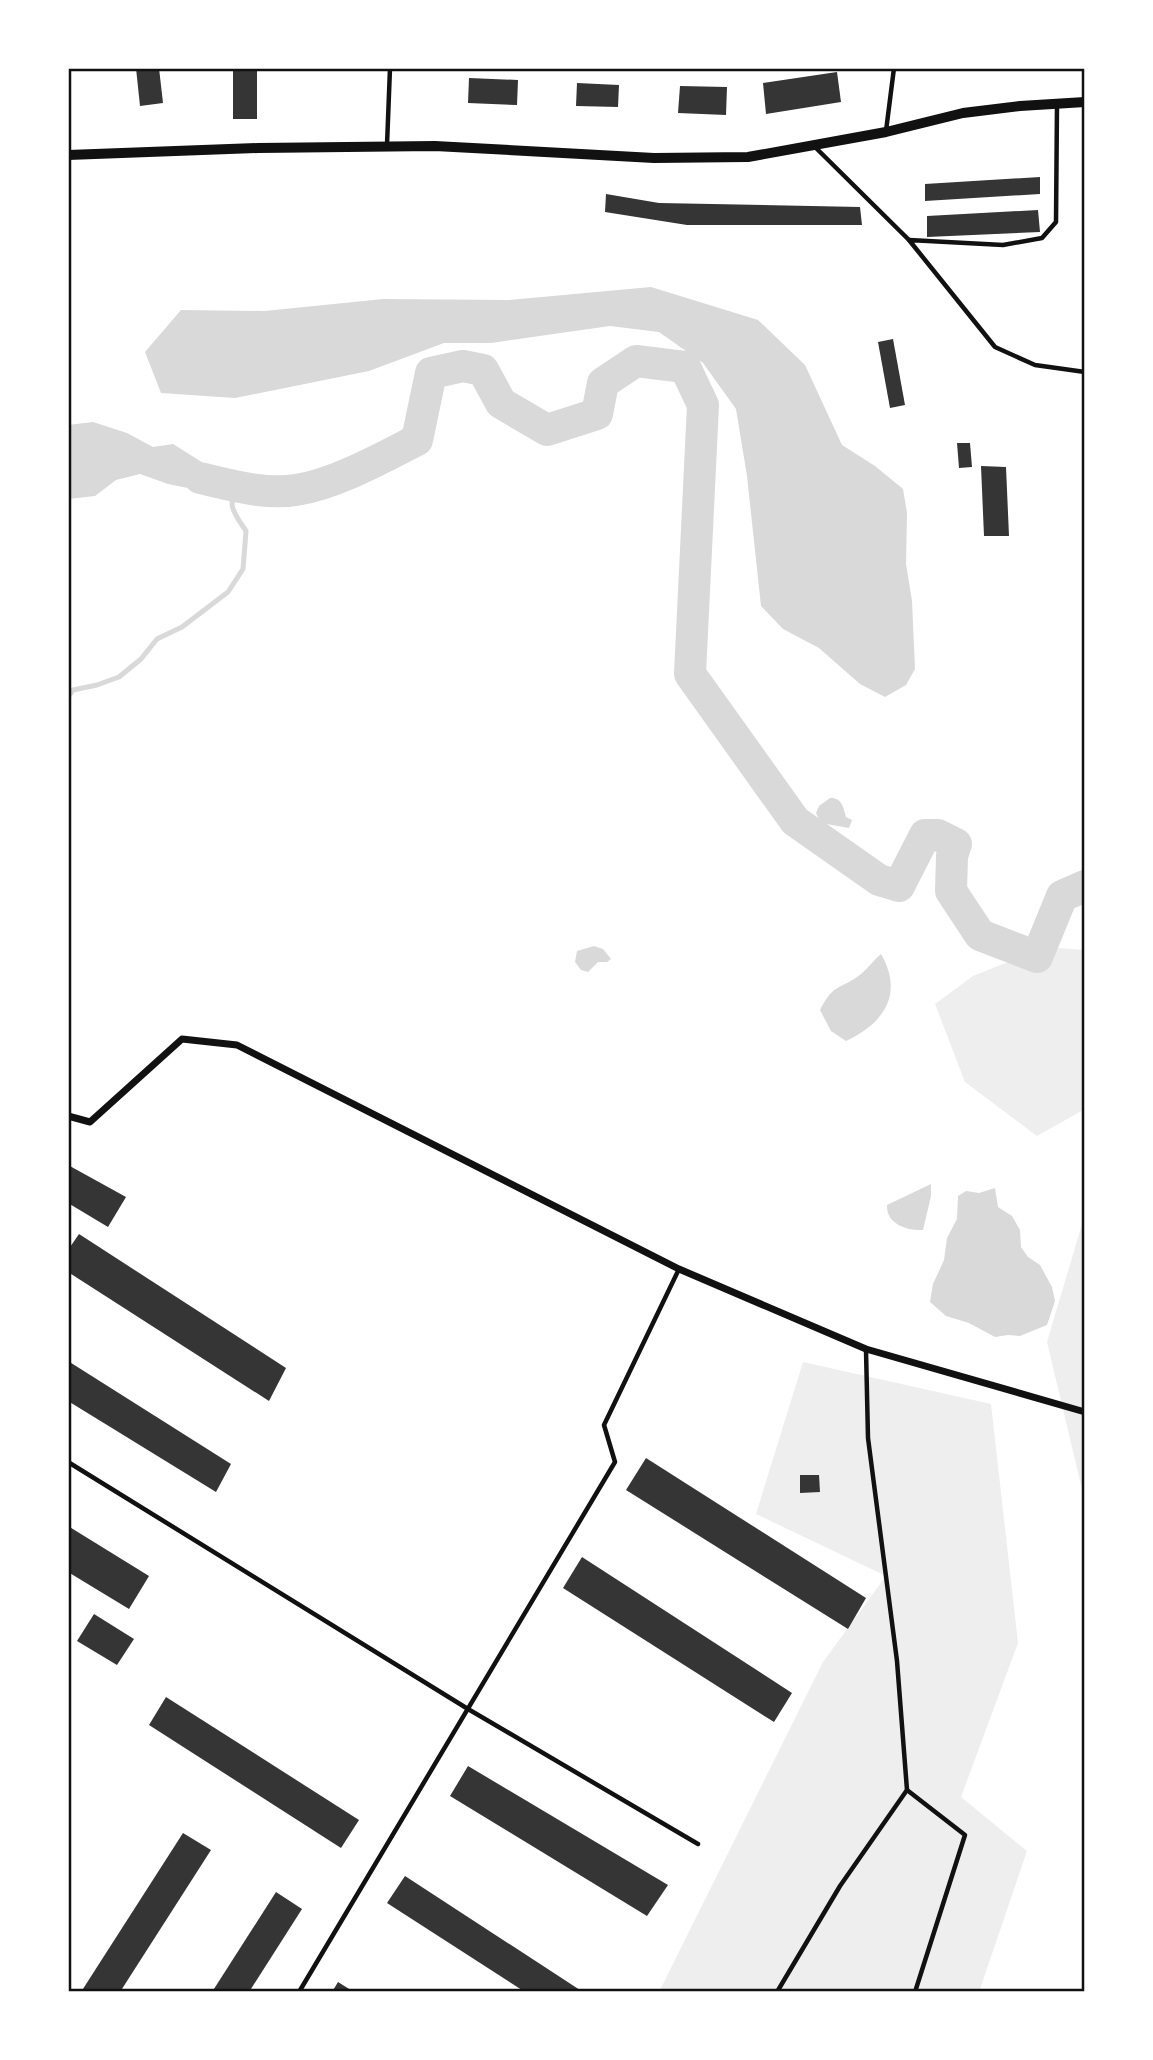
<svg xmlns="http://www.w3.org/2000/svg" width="1153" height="2060" font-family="'Noto Sans',sans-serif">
  <rect width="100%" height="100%" fill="#fff"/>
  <!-- green -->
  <g fill="#eee">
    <polygon points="1045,947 1085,950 1085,1109 1037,1136 965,1082 935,1004 973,976"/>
    <polygon points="1085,1214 1085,1502 1047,1342"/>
    <polygon points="803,1362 991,1404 1018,1643 961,1797 1027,1851 979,1992 659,1992 823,1662 886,1576 756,1514"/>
  </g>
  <!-- water -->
  <g fill="#d9d9d9">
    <polygon points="651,287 758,320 805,365 842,445 875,466 903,489 907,513 906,564 912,601 915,669 906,685 885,697 860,684 819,648 783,629 761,606 747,476 736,409 703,363 659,332 610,326 491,343 444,343 369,371 235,398 161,393 145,352 181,310 265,311 383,299 509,300"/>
    <polygon points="93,422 127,433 153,447 173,444 243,488 231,502 217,494 168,484 140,474 116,480 95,496 68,499 68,425"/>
    <path d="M830 798C842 798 843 806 846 817L852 820 849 828 821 823 816 813 819 806Z"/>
    <polygon points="594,946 603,949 611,959 607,962 598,962 588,972 581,970 575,962 577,951"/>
    <path d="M881 954C904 994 884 1023 846 1041L831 1031 820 1010C834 982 841 990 861 974 868 968 874 960 881 954Z"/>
    <path d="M931 1184V1196L923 1230C907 1231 886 1224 887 1205Z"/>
    <polygon points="995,1188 998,1207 1012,1216 1020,1230 1021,1247 1028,1257 1040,1265 1052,1287 1055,1301 1047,1325 1020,1336 1008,1335 995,1337 969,1323 946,1316 930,1302 933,1284 944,1260 947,1238 957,1219 958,1196 966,1191 979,1193"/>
  </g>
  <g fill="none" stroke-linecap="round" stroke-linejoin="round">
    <!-- stream -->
    <path stroke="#d9d9d9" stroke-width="5" d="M68 697 73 690 97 685 119 677 141 659 157 639 182 627 228 592 243 569 246 531C236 516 222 500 243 488"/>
    <!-- river -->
    <path stroke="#d9d9d9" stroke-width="32" d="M200 478C231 485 264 495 296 490 335 484 382 458 417 440L431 373 463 366 483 370 501 403 547 430 597 414 603 383 636 361 685 367 703 405 690 674 795 821 879 880 899 886 925 835H938L956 844 952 856 951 891 980 935 1037 957 1062 896 1085 886"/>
  </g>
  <!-- building -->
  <g fill="#353535">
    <polygon points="136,68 159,68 163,103 140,106"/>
    <rect x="233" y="68" width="24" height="51"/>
    <polygon points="837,72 841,102 766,114 763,83"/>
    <polygon points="469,78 518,80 517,105 468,103"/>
    <polygon points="577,83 619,85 618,107 576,106"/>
    <polygon points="680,86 727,87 726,115 678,113"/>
    <polygon points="1040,177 1040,194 925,201 925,184"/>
    <polygon points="606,194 659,203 860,207 862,225 687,225 605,212"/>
    <polygon points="1038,210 1040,232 927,237 927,216"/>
    <polygon points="893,339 905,405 890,408 878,342"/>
    <polygon points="957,443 970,443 972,467 959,468"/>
    <polygon points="981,466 1006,467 1009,536 984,536"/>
    <polygon points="68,1165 126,1197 108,1227 68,1203"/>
    <polygon points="79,1234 286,1368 269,1401 68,1272 68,1250"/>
    <polygon points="68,1361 231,1464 216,1492 68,1401"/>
    <polygon points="646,1458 866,1598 848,1629 626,1490"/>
    <polygon points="800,1475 819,1475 820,1492 800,1493"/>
    <polygon points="68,1526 149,1576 129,1609 68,1572"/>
    <polygon points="582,1557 792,1693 774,1722 563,1588"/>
    <polygon points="94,1614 134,1639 117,1665 77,1641"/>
    <polygon points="166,1697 359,1820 341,1848 149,1725"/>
    <polygon points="468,1766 668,1885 647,1916 450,1796"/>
    <polygon points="183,1833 211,1850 120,1992 81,1992"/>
    <polygon points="405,1876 583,1992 525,1992 387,1903"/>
    <polygon points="276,1892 302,1909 249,1992 212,1992"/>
    <polygon points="338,1982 354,1992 332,1992"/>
  </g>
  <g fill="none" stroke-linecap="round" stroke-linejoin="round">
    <!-- service -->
    <g stroke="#111" stroke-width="4.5">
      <polyline points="1057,104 1056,222 1042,238 1003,245 909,240 995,347 1035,365 1085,372"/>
      <polyline points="886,131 894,68"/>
      <polyline points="387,145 390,68"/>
      <polyline points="815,147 909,240"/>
      <polyline points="68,1462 468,1709 698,1844"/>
      <polyline points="907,1790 965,1835 915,1992"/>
      <polyline points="299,1992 615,1462 604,1425 679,1269"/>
      <polyline points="777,1992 840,1886 907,1790 897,1661 868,1438 866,1350"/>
    </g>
    <!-- minor -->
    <polyline stroke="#111" stroke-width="7" points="68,1116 90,1122 182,1039 237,1045 679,1269 866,1349 1085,1412"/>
    <!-- tertiary -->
    <polyline stroke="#111" stroke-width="10" points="68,155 258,148 435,146 654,158 748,157 886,132 963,113 1020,106 1085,102"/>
  </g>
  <!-- border -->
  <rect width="1153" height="2060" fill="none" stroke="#ffffff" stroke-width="140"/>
  <rect x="70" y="70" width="1013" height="1920" fill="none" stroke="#111" stroke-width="2.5"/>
</svg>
